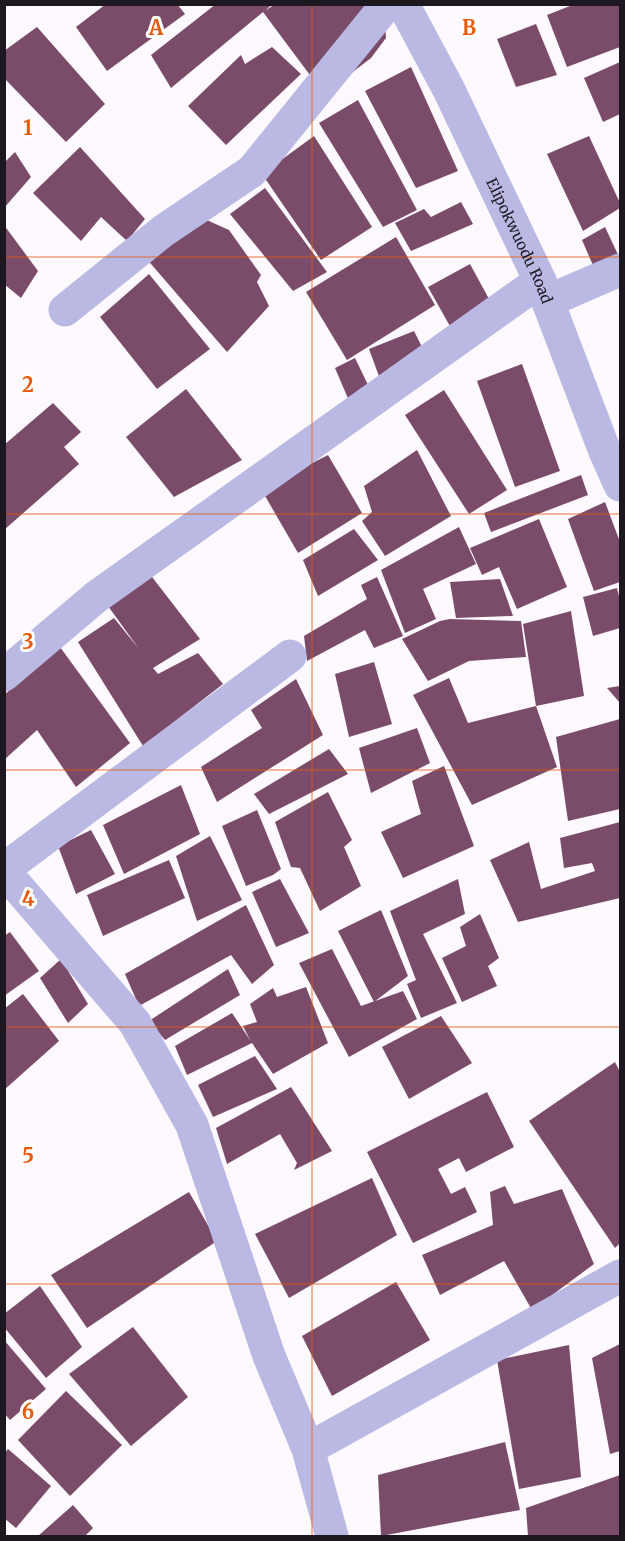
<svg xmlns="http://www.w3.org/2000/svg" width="625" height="1541" font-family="Merriweather,serif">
  <rect width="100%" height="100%" fill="#fdf9fe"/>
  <!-- building -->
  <g fill="#7a4c69">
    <polygon points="106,4 177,4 185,14 107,71 76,27"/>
    <polygon points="216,4 272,4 265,11 275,4 375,4 385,23 386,38 371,58 324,94 263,12 171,88 151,55"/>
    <polygon points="575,4 620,4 620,47 567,67 547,15"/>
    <polygon points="536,24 557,75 516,87 497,39"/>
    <polygon points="37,27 105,104 66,142 4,78 4,51"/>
    <polygon points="272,47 301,74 226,145 188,106 241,55 245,64"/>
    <polygon points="620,62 620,114 603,122 584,78"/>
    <polygon points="411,67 458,171 416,188 365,91"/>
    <polygon points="358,100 417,210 383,227 319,123"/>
    <polygon points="314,136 372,227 321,260 262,174"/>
    <polygon points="589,136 620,203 620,208 583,231 547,154"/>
    <polygon points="80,147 145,219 127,241 101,217 81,241 33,193"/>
    <polygon points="15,152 31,177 4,208 4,163"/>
    <polygon points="265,188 327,272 293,291 230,214"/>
    <polygon points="461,202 473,224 411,251 395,223 424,209 431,217"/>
    <polygon points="200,217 229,230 261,275 257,282 269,306 227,352 145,257"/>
    <polygon points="4,225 38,271 21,298 4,284"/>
    <polygon points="605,227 620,259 605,293 582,240"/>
    <polygon points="396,237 435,305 347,360 306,292"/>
    <polygon points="470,264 501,321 460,344 428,287"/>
    <polygon points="149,274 210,349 157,389 100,317"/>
    <polygon points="414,331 428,359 380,379 369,349"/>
    <polygon points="355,358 371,391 350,403 335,368"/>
    <polygon points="522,364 560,471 515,487 477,381"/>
    <polygon points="186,389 242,460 174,497 126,437"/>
    <polygon points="444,390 507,490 469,514 405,415"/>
    <polygon points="53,403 81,432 64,447 79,464 4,530 4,445"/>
    <polygon points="417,450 451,516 385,556 362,521 372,512 364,486"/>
    <polygon points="328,455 362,513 298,553 261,489"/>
    <polygon points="581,475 588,495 491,532 484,513"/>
    <polygon points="605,502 620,542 620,582 594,591 568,519"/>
    <polygon points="539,519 567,587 517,609 499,567 482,575 470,548"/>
    <polygon points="459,527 476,564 423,589 436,619 405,633 381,570"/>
    <polygon points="354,529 378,560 318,596 303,560"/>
    <polygon points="152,577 200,639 153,668 158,674 198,653 223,684 143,746 78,642 114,618 139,649 108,606"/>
    <polygon points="377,577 403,636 374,648 365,630 307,661 304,636 367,599 361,585"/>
    <polygon points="500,579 513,616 456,618 450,582"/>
    <polygon points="617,588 620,600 620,628 593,636 583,597"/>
    <polygon points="571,611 584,696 536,706 523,624"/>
    <polygon points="450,619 521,621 526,657 469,661 428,681 402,639 440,621"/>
    <polygon points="60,647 130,743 76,787 37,730 4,760 4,695"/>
    <polygon points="374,662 392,724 349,737 335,674"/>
    <polygon points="449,678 468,723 536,706 557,767 472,805 413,695"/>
    <polygon points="296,679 323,735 217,802 201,767 262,728 251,710"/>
    <polygon points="620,686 620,703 607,688"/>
    <polygon points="620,719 620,809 568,821 556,737"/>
    <polygon points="417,728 430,763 371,793 359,748"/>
    <polygon points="329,749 348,774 269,814 254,794"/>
    <polygon points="444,766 474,846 403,878 381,832 421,814 412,781"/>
    <polygon points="181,785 200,834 124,874 103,825"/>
    <polygon points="328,792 352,840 344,847 361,886 320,911 300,868 291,867 275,822"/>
    <polygon points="257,810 281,869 273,875 246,886 222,826"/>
    <polygon points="620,822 620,898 518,922 490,860 529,842 541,889 595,871 592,863 564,868 560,838"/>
    <polygon points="91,830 115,874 76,894 58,846"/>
    <polygon points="210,836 242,900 197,921 176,856"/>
    <polygon points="169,860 185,898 103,936 87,895"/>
    <polygon points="280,879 309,933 276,947 252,892"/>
    <polygon points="458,879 465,914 423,934 457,1003 421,1018 407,984 416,980 390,911"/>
    <polygon points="246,905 274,965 252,984 231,955 139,1006 125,974"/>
    <polygon points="381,910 408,976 374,1002 338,931"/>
    <polygon points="480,914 499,958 488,966 497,986 462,1002 442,958 466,946 460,927"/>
    <polygon points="10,932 39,971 4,996 4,936"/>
    <polygon points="332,949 361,1006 403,991 417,1019 349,1057 299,963"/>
    <polygon points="61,959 88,1004 68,1023 40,978"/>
    <polygon points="228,969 240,995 165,1040 149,1021"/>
    <polygon points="306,987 328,1043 273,1074 252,1043 187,1075 175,1046 232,1013 250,1040 243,1026 257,1022 250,1004 273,988 277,997"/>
    <polygon points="23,994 59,1041 4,1090 4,1009"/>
    <polygon points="441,1016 472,1063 409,1099 382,1047"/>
    <polygon points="255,1056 277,1089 213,1117 198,1085"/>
    <polygon points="615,1062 620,1072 620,1243 615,1248 529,1121"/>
    <polygon points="291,1087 332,1151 294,1170 297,1163 280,1134 227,1164 216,1128"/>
    <polygon points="487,1092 514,1147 466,1172 459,1158 438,1169 451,1194 465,1187 477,1212 413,1243 367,1152"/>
    <polygon points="372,1178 397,1235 289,1298 255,1234"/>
    <polygon points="505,1186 514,1204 562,1189 594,1264 532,1310 504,1261 440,1295 422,1255 493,1225 490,1192"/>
    <polygon points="189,1192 217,1241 87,1328 51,1275"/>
    <polygon points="396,1282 430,1340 332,1396 302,1336"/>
    <polygon points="40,1286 82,1347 46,1378 4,1327 4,1314"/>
    <polygon points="133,1327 188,1397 131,1446 69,1374"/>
    <polygon points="4,1340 46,1389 10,1420 4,1413"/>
    <polygon points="620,1344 620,1451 610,1454 592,1358"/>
    <polygon points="569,1345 581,1477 519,1489 497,1360"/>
    <polygon points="66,1391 122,1445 70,1496 18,1440"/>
    <polygon points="505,1442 520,1510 381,1536 378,1475"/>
    <polygon points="8,1449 51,1486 16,1528 4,1518 4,1454"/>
    <polygon points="620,1475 620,1536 528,1536 526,1508"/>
    <polygon points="73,1505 93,1528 85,1536 38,1536"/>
  </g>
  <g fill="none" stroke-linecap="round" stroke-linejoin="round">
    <!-- minor -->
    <g stroke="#bab9e4" stroke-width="33">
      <path id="s1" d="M403 4 449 90 540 281 604 449 620 485"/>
      <polyline points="548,301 620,270"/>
      <polyline points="65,310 163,231 252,171 387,4"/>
      <polyline points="4,675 96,597 540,281"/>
      <polyline points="4,869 290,656"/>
      <polyline points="4,871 135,1023 192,1125 269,1356 308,1449 332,1536"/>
      <polyline points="308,1449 620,1276"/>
    </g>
  </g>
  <!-- grid -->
  <path fill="none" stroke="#e8590c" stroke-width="1.5" stroke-opacity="0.55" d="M312 4V1536M4 257H620M4 514H620M4 770H620M4 1027H620M4 1284H620"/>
  <g text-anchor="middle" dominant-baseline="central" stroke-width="6" stroke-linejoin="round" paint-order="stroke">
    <!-- street labels -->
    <g font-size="15" fill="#1d1820" stroke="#fff">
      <text stroke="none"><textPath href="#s1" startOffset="264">Elipokwuodu Road</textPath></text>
    </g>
  </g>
  <g font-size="20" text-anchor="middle" font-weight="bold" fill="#e8590c" stroke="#fff" stroke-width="6" stroke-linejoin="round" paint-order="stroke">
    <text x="156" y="35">A</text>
    <text x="469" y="35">B</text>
    <text x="28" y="135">1</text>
    <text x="28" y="392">2</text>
    <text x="28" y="649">3</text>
    <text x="28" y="906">4</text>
    <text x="28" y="1163">5</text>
    <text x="28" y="1419">6</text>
  </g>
  <!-- border -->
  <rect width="625" height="1541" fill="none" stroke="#1d1820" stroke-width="12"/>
</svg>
